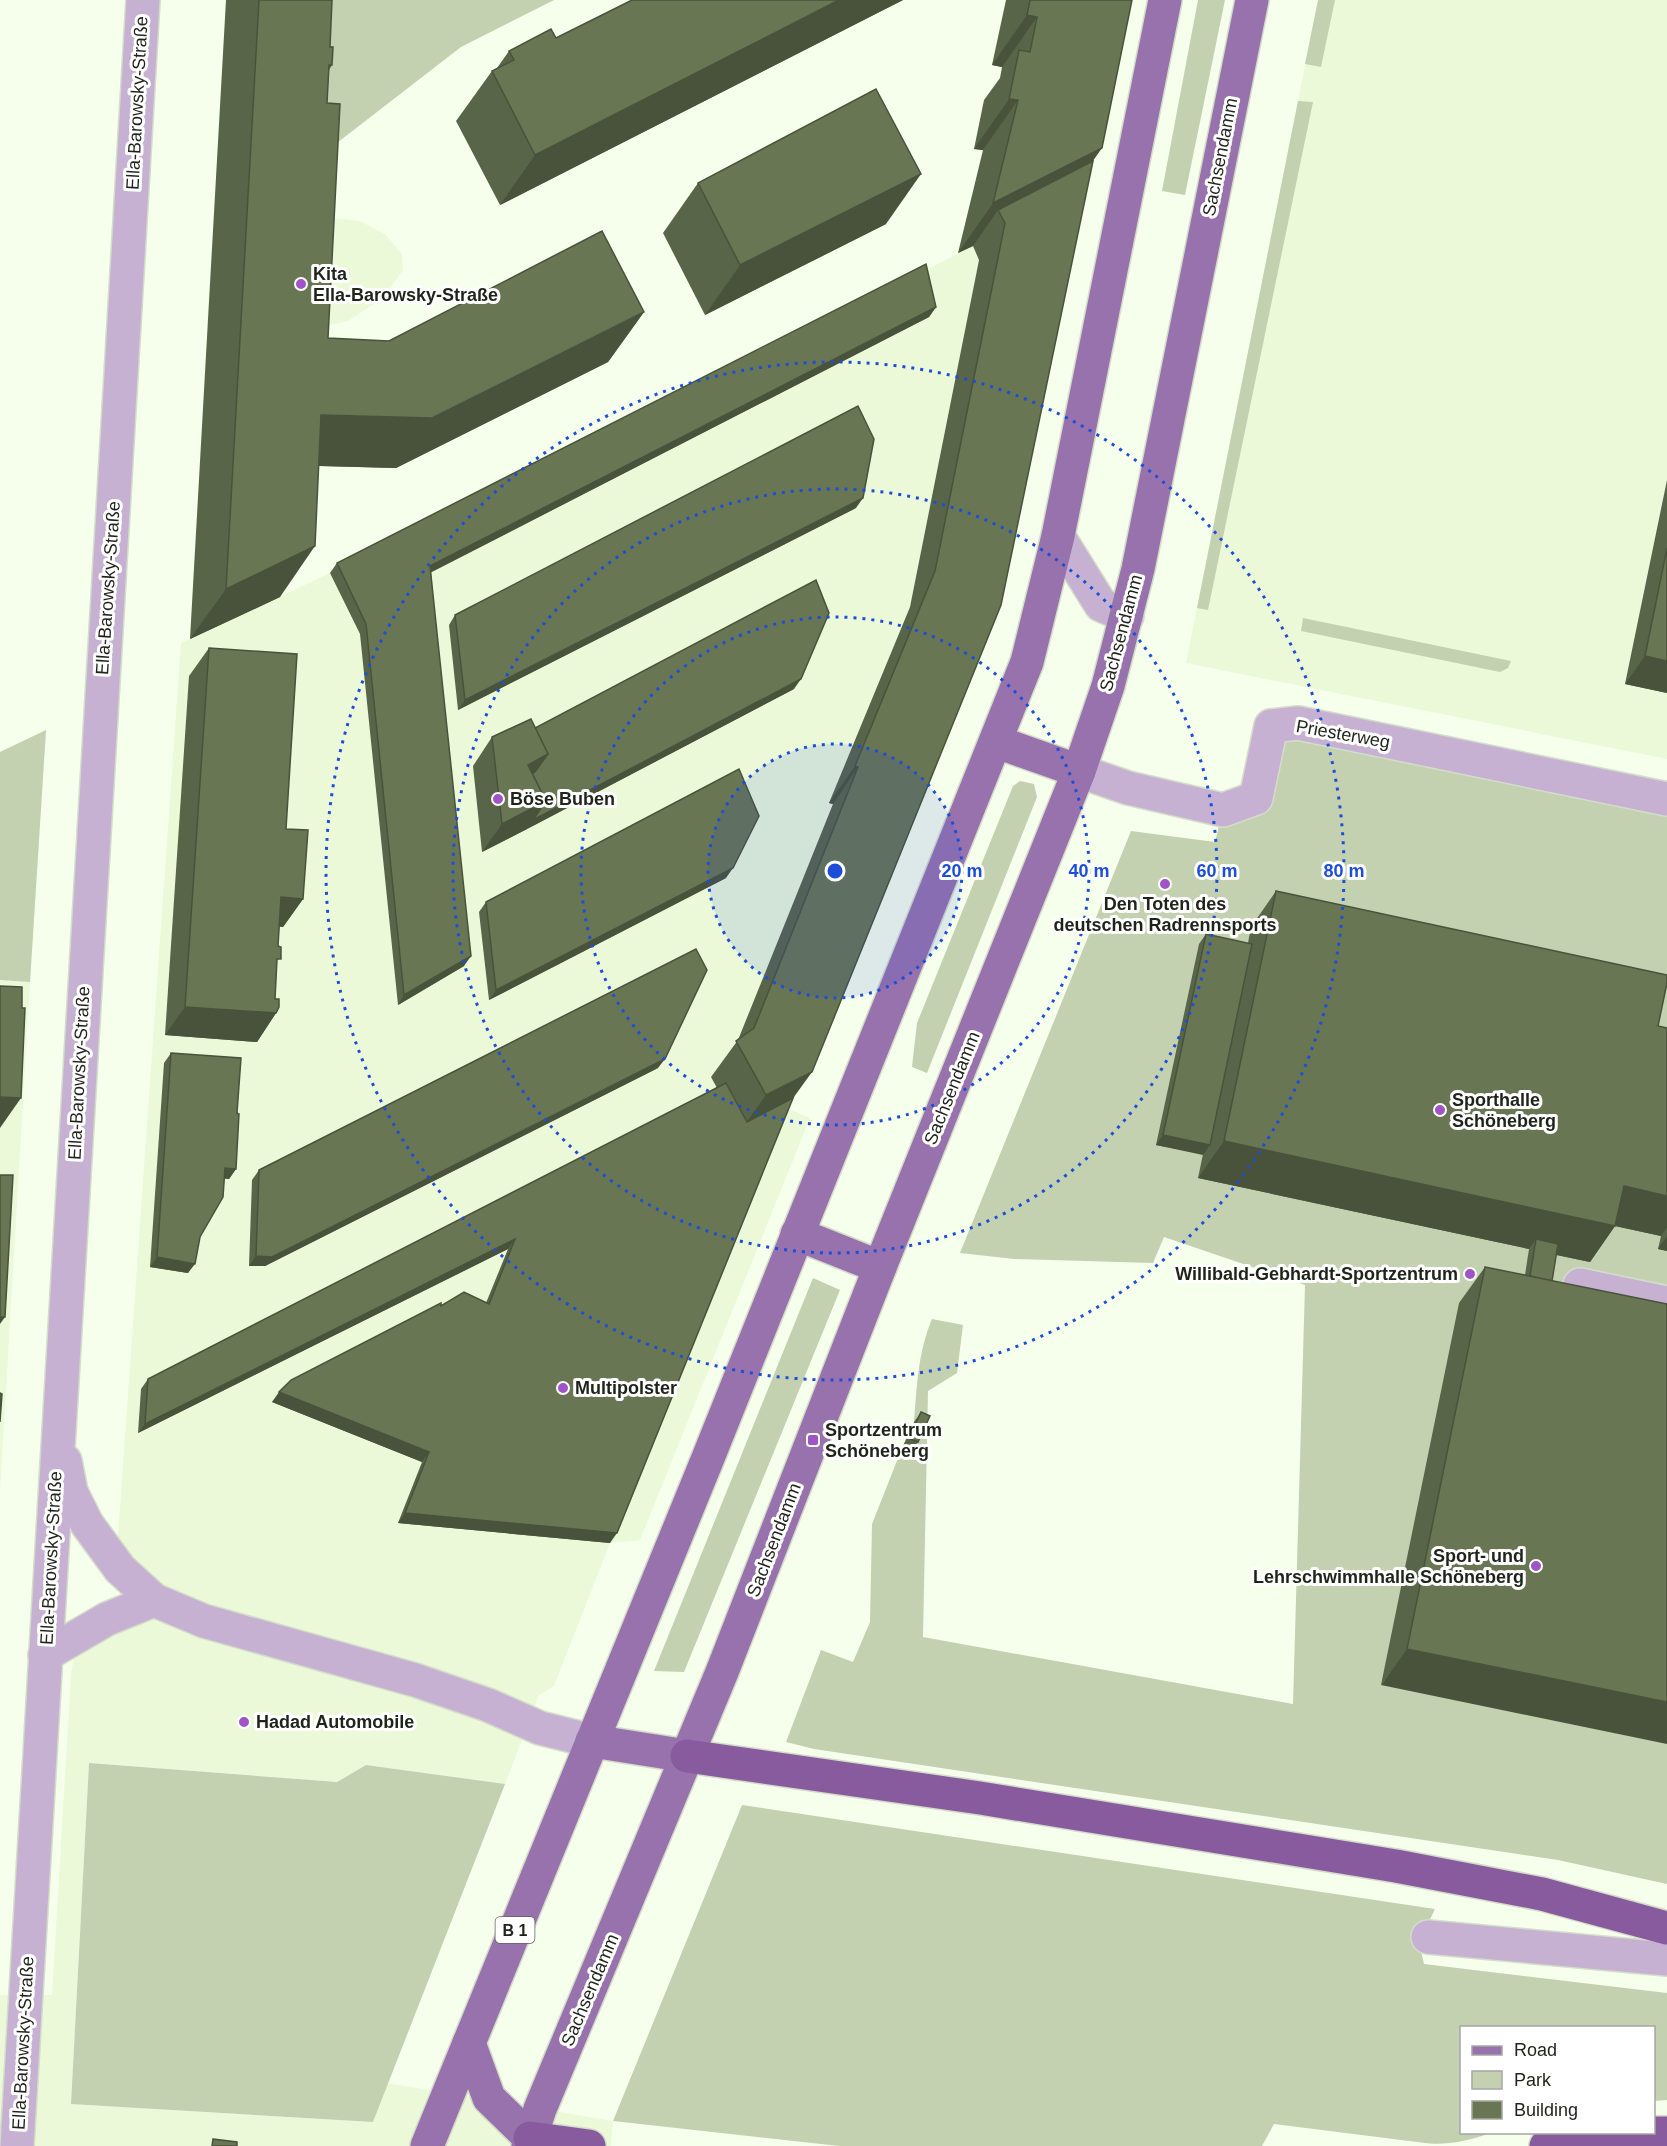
<svg xmlns="http://www.w3.org/2000/svg" width="1667" height="2146" font-family="Helvetica,sans-serif">
  <rect width="100%" height="100%" fill="#f6ffeb"/>
  <!-- built -->
  <g fill="#ebf9d9">
    <polygon points="1318,0 1667,0 1667,759 1186,663"/>
    <polygon points="214,215 302,219 323,217 360,221 385,234 402,254 403,270 383,298 348,321 316,328 207,325"/>
    <polygon points="973,246 979,260 910,607 829,802 833,804 786,1108 810,1118 640,1540 610,1543 554,1686 539,1695 505,1784 366,1765 337,1782 89,1763 71,2104 373,2122 387,2083 613,2121 611,2146 0,2146 0,1995 52,1995 71,1676 77,1634 154,1600 116,1564 181,643 330,573"/>
    <polygon points="46,730 30,982 0,1492 0,752"/>
  </g>
  <!-- green -->
  <g fill="#c3d1b1">
    <polygon points="301,0 554,0 461,47 324,153"/>
    <polygon points="1198,0 1225,0 1185,195 1162,191"/>
    <polygon points="1318,0 1335,0 1321,67 1305,64"/>
    <polygon points="1298,101 1313,102 1208,610 1197,608"/>
    <polygon points="1303,618 1511,661 1508,668 1500,672 1301,631"/>
    <path d="M1271 726 1667 799V1884L1558 1860 814 1749 786 1742 821 1650 853 1662 870 1622 872 1524 902 1448 911 1451 923 1425 914 1422C917 1386 918 1352 932 1319L963 1325 957 1373 928 1391 923 1637 1293 1704 1305 1285 1164 1237 1153 1263 1014 1259 960 1253 1131 831 1215 842 1223 810 1256 798Z"/>
    <polygon points="46,730 30,982 0,980 0,752"/>
    <polygon points="1020,781 1034,784 1037,797 927,1073 912,1067 917,1023 1013,786"/>
    <polygon points="813,1278 840,1290 684,1672 654,1671"/>
    <polygon points="89,1763 337,1782 366,1765 505,1784 373,2122 71,2104"/>
    <path d="M742 1805 1435 1909 1419 1942 1424 1964 1667 1993V2100L1654 2101V2028H1462V2132L1491 2133C1472 2140 1445 2146 1425 2143L1274 2124 1262 2146H839L613 2121Z"/>
  </g>
  <g fill="none" stroke-linecap="round" stroke-linejoin="round">
    <defs>
      <g id="minor">
        <polyline points="1058,536 1101,605 1127,616"/>
        <polyline points="1079,771 1128,788 1223,810 1256,798 1271,726 1298,723 1667,799"/>
        <polyline points="1580,1285 1667,1303"/>
        <polyline points="65,1461 71,1492 87,1524 120,1569 154,1600 204,1621 415,1680 488,1705 540,1728 592,1741"/>
        <polyline points="45,1655 107,1619 154,1600"/>
        <polyline points="1428,1937 1667,1959"/>
        <polyline points="17,2146 143,0"/>
      </g>
      <g id="major">
        <polyline points="997,742 1079,771"/>
        <polyline points="797,1234 880,1267"/>
        <polyline points="592,1741 687,1756"/>
        <polyline points="469,2043 489,2098 530,2138"/>
        <polyline points="427,2146 708,1458 1027,662 1058,536 1165,0"/>
        <polyline points="528,2146 540,2109 722,1672 880,1267 1079,771 1108,686 1138,569 1252,0"/>
      </g>
      <g id="highway">
        <polyline points="687,1756 980,1798 1396,1866 1542,1894 1667,1928"/>
        <polyline points="530,2138 589,2146"/>
        <polyline points="1546,2146 1624,2133 1667,2133"/>
      </g>
    </defs>
    <!-- minor casing -->
    <use href="#minor" stroke="#d4dcca" stroke-width="36"/>
    <!-- major casing -->
    <use href="#major" stroke="#d4dcca" stroke-width="36"/>
    <!-- highway casing -->
    <use href="#highway" stroke="#d4dcca" stroke-width="36"/>
    <!-- minor -->
    <use href="#minor" stroke="#c6b1d2" stroke-width="33"/>
    <!-- major -->
    <use href="#major" stroke="#9872ad" stroke-width="33"/>
    <!-- highway -->
    <use href="#highway" stroke="#885b9f" stroke-width="33"/>
  </g>
  <!-- wall -->
  <g fill="#596548">
    <polygon points="226,0 332,0 330,47 332,65 329,70 327,103 328,338 389,341 644,312 608,362 396,468 318,466 280,597 190,639"/>
    <polygon points="632,0 903,0 500,205 456,121 492,71 497,68 509,51 556,38"/>
    <polygon points="1006,0 1132,0 1092,161 793,1098 610,1543 398,1523 422,1462 272,1402 441,1306 486,1303 508,1249 138,1433 141,1389 148,1379 717,1088 711,1077 738,1040 833,804 829,803 910,607 979,260 973,246 958,253 983,150 974,149 984,100 1000,78 1002,67 992,65"/>
    <polygon points="698,183 886,224 705,315 663,233"/>
    <polygon points="936,307 929,317 431,572 464,966 398,1005 360,634 330,573 337,563"/>
    <polygon points="1667,480 1667,693 1625,684"/>
    <polygon points="856,508 458,710 449,625 455,615"/>
    <polygon points="209,648 286,829 303,899 283,927 279,926 275,999 276,1013 257,1042 165,1035 189,676"/>
    <polygon points="794,689 527,829 482,852 473,766 492,737 535,728"/>
    <polygon points="726,878 489,1000 479,912 486,902"/>
    <polygon points="1276,891 1658,1026 1667,1028 1667,1251 1658,1249 1661,1236 1615,1226 1590,1262 1556,1255 1552,1281 1667,1304 1381,1685 1459,1303 1485,1267 1525,1275 1529,1249 1198,1178 1203,1154 1156,1145 1199,944 1206,934 1248,943 1251,927"/>
    <polygon points="171,1053 237,1113 236,1169 229,1179 224,1178 200,1237 188,1273 150,1267 164,1063"/>
    <polygon points="658,1068 265,1266 249,1266 252,1180 259,1170"/>
    <polygon points="921,1412 918,1442 911,1452 902,1448 914,1422"/>
  </g>
  <!-- shaded-wall -->
  <g fill="#49533b">
    <polygon points="839,0 903,0 500,205 535,155"/>
    <polygon points="1027,15 1037,17 1002,67 992,65"/>
    <polygon points="1009,99 1018,100 983,150 974,149"/>
    <polygon points="1102,148 1067,198 998,210 973,246 958,253 993,203"/>
    <polygon points="921,174 886,224 705,315 740,265"/>
    <polygon points="936,307 929,317 424,576 430,566"/>
    <polygon points="644,312 608,362 396,468 285,465 321,415"/>
    <polygon points="863,498 856,508 458,710 465,700"/>
    <polygon points="315,546 280,597 190,639 226,589"/>
    <polygon points="1645,656 1667,661 1667,693 1625,684"/>
    <polygon points="801,679 794,689 527,829 533,820"/>
    <polygon points="548,754 528,782 528,765"/>
    <polygon points="855,766 858,767 833,804 829,803"/>
    <polygon points="546,801 527,829 482,852 502,824"/>
    <polygon points="733,868 726,878 489,1000 496,990"/>
    <polygon points="281,897 303,899 283,927 262,925"/>
    <polygon points="471,956 464,966 398,1005 404,995"/>
    <polygon points="185,1007 276,1013 257,1042 165,1035"/>
    <polygon points="665,1059 658,1068 265,1266 249,1266 256,1256"/>
    <polygon points="812,1072 786,1108 740,1131 766,1095"/>
    <polygon points="0,1097 21,1098 0,1128"/>
    <polygon points="1163,1135 1210,1145 1203,1155 1156,1145"/>
    <polygon points="1224,1141 1624,1186 1667,1196 1667,1227 1661,1236 1615,1226 1590,1262 1534,1250 1536,1239 1529,1249 1198,1178"/>
    <polygon points="225,1168 236,1169 229,1179 218,1178"/>
    <polygon points="1667,1236 1667,1251 1658,1249"/>
    <polygon points="515,1239 508,1249 138,1433 145,1424"/>
    <polygon points="157,1257 195,1264 188,1273 150,1267"/>
    <polygon points="0,1317 5,1317 0,1324"/>
    <polygon points="279,1392 429,1452 422,1462 272,1402"/>
    <polygon points="405,1513 617,1533 610,1543 398,1523"/>
    <polygon points="1407,1649 1667,1702 1667,1744 1381,1685"/>
  </g>
  <!-- building -->
  <g fill="#687654" stroke="#49533b" stroke-width="1.5">
    <polygon points="259,0 332,0 330,47 333,47 332,65 329,65 327,103 340,104 328,338 389,341 602,231 644,312 432,418 321,415 315,546 226,589"/>
    <polygon points="632,0 839,0 535,155 492,71 514,60 509,51 551,29 556,38"/>
    <polygon points="1030,0 1132,0 1102,148 993,203 1018,100 1009,99 1019,50 1030,52 1037,17 1027,15"/>
    <polygon points="876,89 921,174 740,265 698,183"/>
    <polygon points="1093,161 1001,605 812,1072 766,1095 736,1041 754,1028 858,767 855,766 935,571 1005,223 998,210"/>
    <polygon points="926,264 936,307 430,566 471,956 404,995 366,624 337,563"/>
    <polygon points="858,406 874,439 863,498 465,700 455,615"/>
    <polygon points="1667,548 1667,661 1645,656"/>
    <polygon points="816,580 829,613 801,679 533,820 546,801 532,774 535,772 548,754 535,728"/>
    <polygon points="209,648 297,654 286,829 308,830 303,899 281,897 278,946 281,947 281,959 277,959 275,999 279,999 279,1007 276,1013 185,1007"/>
    <polygon points="531,719 548,754 528,765 546,801 502,824 492,737"/>
    <polygon points="739,769 759,816 733,868 496,990 486,902"/>
    <polygon points="1276,891 1667,975 1667,983 1658,1026 1667,1028 1667,1196 1624,1186 1615,1226 1224,1141"/>
    <polygon points="1206,934 1252,944 1210,1145 1163,1135"/>
    <polygon points="696,949 707,970 665,1059 272,1257 256,1256 259,1170"/>
    <polygon points="0,986 22,987 22,1008 25,1008 21,1098 0,1097"/>
    <polygon points="171,1053 241,1058 237,1113 239,1114 236,1169 225,1168 223,1197 200,1237 195,1264 157,1257"/>
    <polygon points="726,1083 747,1122 793,1098 617,1533 405,1513 429,1452 279,1392 291,1380 441,1303 441,1306 464,1292 489,1304 515,1239 145,1424 148,1379"/>
    <polygon points="0,1175 13,1175 5,1317 0,1317"/>
    <polygon points="1536,1239 1558,1244 1552,1281 1530,1276"/>
    <polygon points="1485,1267 1667,1304 1667,1702 1407,1649"/>
    <polygon points="0,1393 2,1394 0,1422"/>
    <polygon points="921,1412 930,1416 918,1442 909,1438"/>
    <polygon points="213,2139 237,2142 237,2146 212,2146"/>
  </g>
  <!-- distance rings -->
  <circle cx="835" cy="871" r="127" fill="#1d4ed8" fill-opacity=".12"/>
  <g fill="none" stroke="#1d4ed8" stroke-width="3" stroke-dasharray="3 6">
    <circle cx="835" cy="871" r="127"/>
    <circle cx="835" cy="871" r="254"/>
    <circle cx="835" cy="871" r="382"/>
    <circle cx="835" cy="871" r="509"/>
  </g>
  <!-- markers -->
  <g fill="#a154c6" stroke="#fff" stroke-width="2">
    <circle cx="301" cy="284" r="6"/>
    <circle cx="498" cy="799" r="6"/>
    <circle cx="1165" cy="884" r="6"/>
    <circle cx="1440" cy="1110" r="6"/>
    <circle cx="1470" cy="1274" r="6"/>
    <circle cx="563" cy="1388" r="6"/>
    <rect x="807" y="1434" width="12" height="12" rx="3"/>
    <circle cx="1536" cy="1566" r="6"/>
    <circle cx="244" cy="1722" r="6"/>
  </g>
  <g text-anchor="middle" dominant-baseline="central" stroke-width="6" stroke-linejoin="round" paint-order="stroke">
    <!-- shield labels -->
    <rect fill="#fff" stroke="#62655f" stroke-width="1.5" x="495.5" y="1917" width="39" height="26" rx="4.5"/>
    <g font-size="16" font-weight="bold" fill="#1f231a">
      <text x="515" y="1930">B 1</text>
    </g>
    <!-- street labels -->
    <g font-size="18" fill="#1f231a" stroke="#fff">
      <text transform="translate(137 103) rotate(-87)">Ella-Barowsky-Straße</text>
      <text transform="translate(1220 157) rotate(-79)">Sachsendamm</text>
      <text transform="translate(108 588) rotate(-86)">Ella-Barowsky-Straße</text>
      <text transform="translate(1121 633) rotate(-75)">Sachsendamm</text>
      <text transform="translate(1343 734) rotate(10)">Priesterweg</text>
      <text transform="translate(79 1073) rotate(-87)">Ella-Barowsky-Straße</text>
      <text transform="translate(952 1088) rotate(-68)">Sachsendamm</text>
      <text transform="translate(774 1540) rotate(-69)">Sachsendamm</text>
      <text transform="translate(51 1558) rotate(-87)">Ella-Barowsky-Straße</text>
      <text transform="translate(590 1990) rotate(-67)">Sachsendamm</text>
      <text transform="translate(23 2043) rotate(-87)">Ella-Barowsky-Straße</text>
    </g>
    <!-- poi labels -->
    <g font-size="18" font-weight="bold" fill="#1f231a" stroke="#fff" text-anchor="start">
      <text x="313" y="274">Kita<tspan x="313" dy="21">Ella-Barowsky-Straße</tspan></text>
      <text x="510" y="799">Böse Buben</text>
      <text x="1165" y="904" text-anchor="middle">Den Toten des<tspan x="1165" dy="21">deutschen Radrennsports</tspan></text>
      <text x="1452" y="1100">Sporthalle<tspan x="1452" dy="21">Schöneberg</tspan></text>
      <text x="1458" y="1274" text-anchor="end">Willibald-Gebhardt-Sportzentrum</text>
      <text x="575" y="1388">Multipolster</text>
      <text x="825" y="1430">Sportzentrum<tspan x="825" dy="21">Schöneberg</tspan></text>
      <text x="1524" y="1556" text-anchor="end">Sport- und<tspan x="1524" dy="21">Lehrschwimmhalle Schöneberg</tspan></text>
      <text x="256" y="1722">Hadad Automobile</text>
    </g>
  </g>
  <circle cx="835" cy="871" r="9" fill="#1d4ed8" stroke="#fff" stroke-width="3"/>
  <g font-size="18" text-anchor="middle" font-weight="bold" fill="#1d4ed8" stroke="#fff" stroke-width="6" stroke-linejoin="round" paint-order="stroke">
    <text x="962" y="877">20 m</text>
    <text x="1089" y="877">40 m</text>
    <text x="1217" y="877">60 m</text>
    <text x="1344" y="877">80 m</text>
  </g>
  <!-- legend -->
  <rect x="1460" y="2026" width="195" height="108" fill="#ffffff" stroke="#a5a7a3" stroke-width="1.5"/>
  <rect x="1472" y="2046" width="30" height="9" fill="#9872ad" stroke="#a5a7a3" stroke-width="1.5"/>
  <text x="1514" y="2056" font-size="18" fill="#1f231a">Road</text>
  <rect x="1472" y="2071" width="30" height="18" fill="#c3d1b1" stroke="#a5a7a3" stroke-width="1.5"/>
  <text x="1514" y="2086" font-size="18" fill="#1f231a">Park</text>
  <rect x="1472" y="2101" width="30" height="18" fill="#687654" stroke="#a5a7a3" stroke-width="1.5"/>
  <text x="1514" y="2116" font-size="18" fill="#1f231a">Building</text>
</svg>
